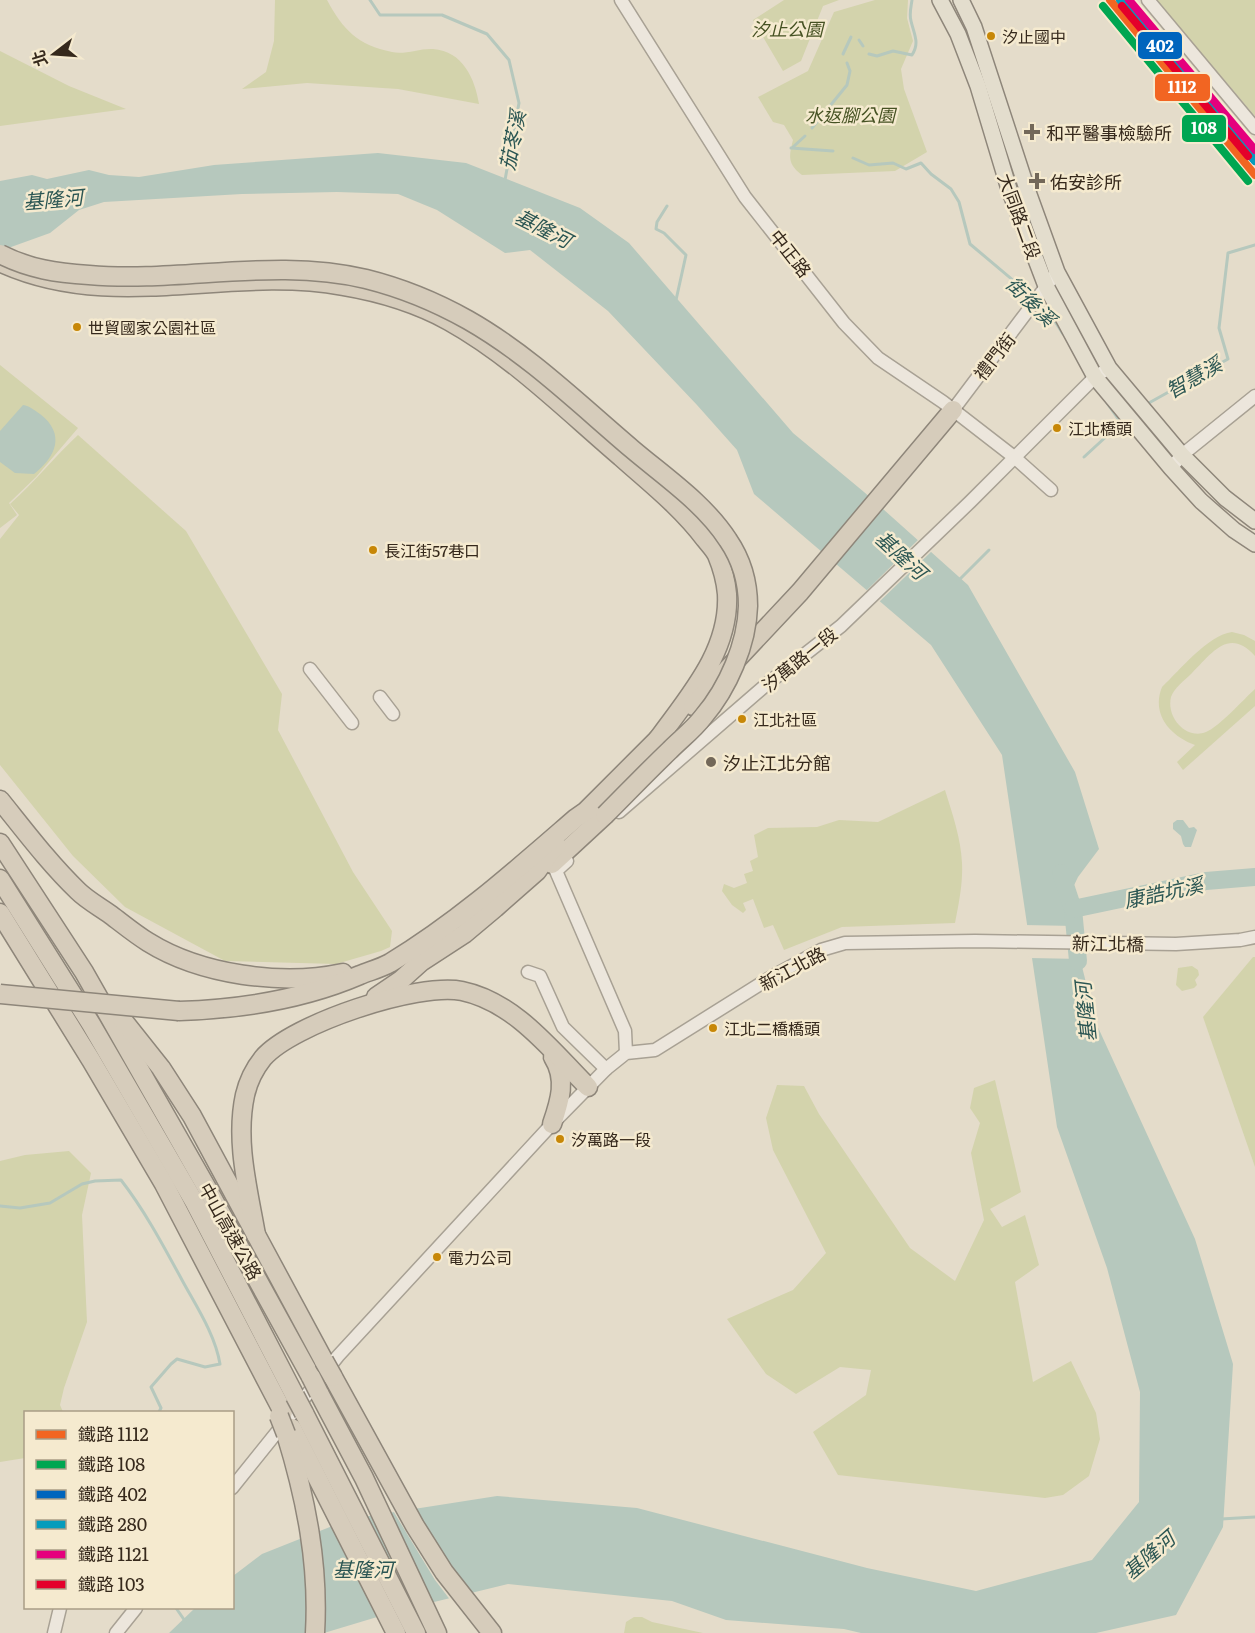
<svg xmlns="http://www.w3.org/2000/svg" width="1255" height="1633" font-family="Literata,'Noto Sans TC',serif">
  <rect width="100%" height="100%" fill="#e4dcca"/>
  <!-- green -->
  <g fill="#d3d3ac">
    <path d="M275 0H327C343 30 358 45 392 52 405 55 420 48 433 49 463 51 475 79 479 104L398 89 307 83 242 89 266 72 274 41Z"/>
    <polygon points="784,0 839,0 823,6 801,61 783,71 753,20"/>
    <path d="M875 0H908L907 18 913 41 901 69 904 89 927 152 895 171 802 175C787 164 789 156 793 140L784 125 773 122 758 97 808 71 834 12Z"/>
    <polygon points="1156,0 1255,0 1255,116"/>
    <polygon points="0,51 69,86 126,109 0,126"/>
    <polygon points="0,365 78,428 36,477 9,503 17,515 0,528"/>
    <path d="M78 435 186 531 282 694 278 730 353 872 392 931 390 947 381 951 336 964 225 961 125 907 73 856 0 765V539L19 515 10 504C35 482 54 457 78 435Z"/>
    <path d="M1232 632 1244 635 1255 641V656C1229 627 1212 653 1192 673 1185 680 1174 688 1171 697 1166 717 1186 740 1206 732 1219 727 1243 700 1255 689V706L1183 770 1177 762 1195 745C1170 736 1151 714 1162 687 1180 670 1208 635 1232 632Z"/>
    <path d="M945 790C952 813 961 838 962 863 963 883 959 903 955 923L842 927 784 950 773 925 764 928 753 899 743 903 746 910 743 913 732 905 722 891 724 884 734 888 747 883 744 874 753 871 750 861 758 857 754 835 768 828 817 827 839 820 878 822Z"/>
    <polygon points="1253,957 1255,957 1255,1167 1203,1017"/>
    <polygon points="1192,966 1198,970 1199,975 1195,980 1197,985 1194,988 1182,991 1176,985 1178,968"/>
    <polygon points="995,1080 1021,1192 990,1209 1002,1227 1025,1215 1039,1265 1015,1282 1033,1382 1071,1361 1096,1413 1100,1439 1089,1476 1063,1495 1045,1498 838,1475 813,1432 866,1395 871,1370 840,1367 796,1394 766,1374 727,1319 793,1290 826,1253 773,1150 766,1118 777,1085 804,1086 819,1114 910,1248 955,1281 984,1220 971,1153 980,1123 970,1108 974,1088"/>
    <polygon points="69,1151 91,1173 82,1215 87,1322 64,1388 60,1405 63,1412 26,1412 25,1458 0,1462 0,1161 25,1155"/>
    <polygon points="634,1617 642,1617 652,1622 703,1633 624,1633 626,1622"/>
  </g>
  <!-- water -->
  <g fill="#b6c8bd">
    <polygon points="378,153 466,163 580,208 629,243 793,433 864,492 968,585 1075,772 1099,849 1078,877 1066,902 1096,1023 1195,1239 1233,1364 1223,1527 1176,1615 1096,1633 861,1633 844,1629 726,1620 672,1601 508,1584 397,1611 324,1633 169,1633 195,1608 232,1608 233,1576 262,1554 350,1519 497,1496 637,1508 867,1568 976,1591 1092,1560 1139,1502 1140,1392 1107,1268 1057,1127 1002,755 931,645 754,494 737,450 697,405 608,311 530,250 505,253 437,210 398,194 337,192 242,194 104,202 79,210 50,233 0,251 0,181 32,175 47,179 89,170 109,175 139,177 214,165"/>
    <path d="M23 405C30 406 34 410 40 414 66 434 56 457 34 474L15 473 0 462V431Z"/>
    <polygon points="1177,820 1183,820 1189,828 1194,827 1197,830 1191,847 1185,847 1183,844 1181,836 1173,829 1173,823"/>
  </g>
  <!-- pier -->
  <g fill="#e4dcca">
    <polygon points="920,538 933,550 878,603 865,592"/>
    <polygon points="1024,925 1075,926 1083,959 1029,958"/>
    <polygon points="406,1507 465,1597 451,1601 435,1580 392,1509"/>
  </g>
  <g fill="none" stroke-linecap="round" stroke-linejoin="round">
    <!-- stream -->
    <g stroke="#b6c8bd" stroke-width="3">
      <polyline points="370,0 380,15 442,15 487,34 509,60 519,103 505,180"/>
      <polyline points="859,40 863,46"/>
      <polyline points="843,54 851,37"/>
      <path d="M869 54 877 56 893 51 912 55C920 43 914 34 911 21 909 14 911 7 912 0"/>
      <polyline points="812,128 847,85 850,71 847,63"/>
      <polyline points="793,147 805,136"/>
      <polyline points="791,148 833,151"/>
      <polyline points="853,158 869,165 893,163 906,169 921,163 931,174 951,189 959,202 970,244 1033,297"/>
      <polyline points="667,206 657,222 656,229 664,233 686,255 676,300"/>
      <polyline points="1038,302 1049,312 1063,334"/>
      <polyline points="1107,403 1121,423"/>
      <polyline points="1147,404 1228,359 1219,328 1228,253 1255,245"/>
      <polyline points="1084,457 1122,422"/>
      <polyline points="958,581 989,550"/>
      <path d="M0 1206 20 1208 50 1203 82 1184 95 1181 121 1180C145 1211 163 1245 182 1280 196 1306 215 1334 220 1364L205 1367 177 1359 171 1364 151 1387 161 1408 159 1412"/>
      <polyline points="1221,1519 1255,1517"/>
      <polyline points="176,1608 185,1621"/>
    </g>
    <!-- river -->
    <g stroke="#b6c8bd" stroke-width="18">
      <polyline points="1061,873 1073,909 1078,961"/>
      <polyline points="1073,909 1206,881 1255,877"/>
    </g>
    <defs>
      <g id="minor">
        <polyline points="621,0 745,197 844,323 878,358 943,402 1014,457 1051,490"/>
        <polyline points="1148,0 1255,128"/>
        <polyline points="953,410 1057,272"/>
        <polyline points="1171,468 1182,455 1255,396"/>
        <polyline points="310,669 352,723"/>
        <polyline points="380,697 393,714"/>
        <polyline points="619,812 767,684 841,626 970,502 1095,377 1109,368"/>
        <polyline points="567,861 556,871 625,1031 626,1053"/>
        <polyline points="528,972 540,976 563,1027 606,1069"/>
        <polyline points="232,1488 338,1356 552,1124 606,1069 626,1053 655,1050 773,976 821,950 845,943 975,941 1176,944 1240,940 1255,937"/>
        <polyline points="54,1633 60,1608"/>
        <polyline points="116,1633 136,1608"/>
      </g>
      <g id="major">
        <polyline points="940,0 958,34 978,86 1009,189 1046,286 1095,377 1171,468 1201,501 1234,530 1255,544"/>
        <polyline points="961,0 974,27 1027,189 1057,272 1109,368 1182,455 1225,498 1255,521"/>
      </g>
      <g id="highway">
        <path d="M4 264C115 313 229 265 343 286 379 292 416 303 449 321 512 356 566 410 621 457 650 483 681 507 705 539 709 544 714 549 717 555 722 567 726 582 727 594 730 651 689 696 658 739"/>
        <polyline points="693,706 800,592 953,410"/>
        <path d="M0 800C25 831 49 863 78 891 87 900 100 907 111 915 123 924 135 934 148 942 201 975 282 986 343 973"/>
        <polyline points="0,843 84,972 208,1190 311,1377"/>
        <polyline points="552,864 605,815"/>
        <polyline points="0,879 91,1024 195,1203 295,1396"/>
        <polyline points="0,913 91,1060 164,1184 283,1412"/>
        <polyline points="376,997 401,980 421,962 464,934 495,908 537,871 549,854 557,846"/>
        <path d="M179 1011C242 1009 302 1000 360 975 370 971 381 968 390 963 458 922 516 870 576 818L586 811 666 731"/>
        <polyline points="122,1019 161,1068 192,1116 324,1361"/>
        <path d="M552 1124C560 1101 567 1079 553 1057"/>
        <path d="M256 1235C248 1189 235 1141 245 1095 248 1082 255 1068 263 1058 292 1024 418 982 462 991 515 1002 552 1051 588 1087"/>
        <polyline points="333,1377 415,1526 444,1572 492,1633"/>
        <polyline points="319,1393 364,1478 437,1633"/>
        <polyline points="304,1413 416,1633"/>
        <polyline points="292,1428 396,1633"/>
        <path d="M286 1434C306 1499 319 1564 315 1633"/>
      </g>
    </defs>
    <!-- minor casing -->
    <use href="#minor" stroke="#a8a194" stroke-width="15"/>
    <!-- major casing -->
    <use href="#major" stroke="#8e867a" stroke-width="18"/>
    <!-- highway casing -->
    <use href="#highway" stroke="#8e867a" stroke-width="21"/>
    <!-- minor -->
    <use href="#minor" stroke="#ece6dc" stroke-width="12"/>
    <!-- major -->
    <use href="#major" stroke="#e3ddcd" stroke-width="15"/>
    <!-- highway -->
    <use href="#highway" stroke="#d6ccbb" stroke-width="18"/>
    <!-- rail -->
    <g stroke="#aaa69d" stroke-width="3" stroke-dasharray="10 10" stroke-linecap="butt">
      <polyline points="1224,114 1255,155"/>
      <polyline points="1233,148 1255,173"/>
    </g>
    <defs>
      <g id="highway-bridge">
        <path d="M0 254C29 269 57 273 89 275 181 283 275 257 366 279 402 288 436 302 468 320 528 354 579 404 632 449 665 477 704 503 728 540 741 559 748 583 748 606 747 644 728 688 703 717 694 729 681 739 670 750 648 771 627 793 605 815"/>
        <polyline points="0,994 179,1011"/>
        <polyline points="324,1361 333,1377"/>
        <polyline points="311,1377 319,1393"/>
        <polyline points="295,1396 304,1413"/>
        <polyline points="279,1416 286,1434"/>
      </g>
    </defs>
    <!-- highway-bridge casing -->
    <use href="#highway-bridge" stroke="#8e867a" stroke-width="21" stroke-linecap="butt"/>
    <!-- highway-bridge -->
    <use href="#highway-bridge" stroke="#d6ccbb" stroke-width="18"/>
    <defs>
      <polyline id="rail-1" points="1110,0 1255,175"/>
      <polyline id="rail-2" points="1103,6 1248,181"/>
      <polyline id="rail-3" points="1122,0 1255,161"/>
      <polyline id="rail-4" points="1120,0 1255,161"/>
      <polyline id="rail-5" points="1129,0 1255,150"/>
      <polyline id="rail-6" points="1122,6 1248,156"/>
    </defs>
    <!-- rail-1 casing -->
    <use href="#rail-1" stroke="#f5eacf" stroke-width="12"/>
    <!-- rail-2 casing -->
    <use href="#rail-2" stroke="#f5eacf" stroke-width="12"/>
    <!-- rail-3 casing -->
    <use href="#rail-3" stroke="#f5eacf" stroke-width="12"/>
    <!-- rail-4 casing -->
    <use href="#rail-4" stroke="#f5eacf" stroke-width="12"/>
    <!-- rail-5 casing -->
    <use href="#rail-5" stroke="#f5eacf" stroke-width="12"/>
    <!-- rail-6 casing -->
    <use href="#rail-6" stroke="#f5eacf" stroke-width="12"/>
    <!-- rail-1 -->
    <use href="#rail-1" stroke="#f26522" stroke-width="8"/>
    <!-- rail-2 -->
    <use href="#rail-2" stroke="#00a651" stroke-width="8"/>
    <!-- rail-3 -->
    <use href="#rail-3" stroke="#0065bd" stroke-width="8"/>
    <!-- rail-4 -->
    <use href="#rail-4" stroke="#059cbc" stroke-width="8"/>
    <!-- rail-5 -->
    <use href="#rail-5" stroke="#e5007d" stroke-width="8"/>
    <!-- rail-6 -->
    <use href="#rail-6" stroke="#e4002b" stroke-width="8"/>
  </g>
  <!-- markers -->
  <g fill="#c78707" stroke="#f5eacf" stroke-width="2">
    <circle cx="991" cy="36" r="5"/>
    <circle cx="77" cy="327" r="5"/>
    <circle cx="1057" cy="428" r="5"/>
    <circle cx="373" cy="550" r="5"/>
    <circle cx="742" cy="719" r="5"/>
    <circle cx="713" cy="1028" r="5"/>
    <circle cx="560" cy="1139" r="5"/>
    <circle cx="437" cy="1257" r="5"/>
  </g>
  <g fill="#736859" stroke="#f5eacf" stroke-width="2">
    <path d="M1029 123h6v6h6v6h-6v6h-6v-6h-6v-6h6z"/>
    <path d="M1034 172h6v6h6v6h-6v6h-6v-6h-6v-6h6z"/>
    <circle cx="711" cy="762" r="6"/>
  </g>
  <g text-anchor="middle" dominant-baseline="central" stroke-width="5" stroke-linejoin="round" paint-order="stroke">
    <!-- bus labels -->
    <g font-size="16" fill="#36291c" stroke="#f5eacf" text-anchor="start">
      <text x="1002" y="36">汐止國中</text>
      <text x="88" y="327">世貿國家公園社區</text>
      <text x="1068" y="428">江北橋頭</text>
      <text x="384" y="550">長江街57巷口</text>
      <text x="753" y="719">江北社區</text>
      <text x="724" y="1028">江北二橋橋頭</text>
      <text x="571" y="1139">汐萬路一段</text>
      <text x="448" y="1257">電力公司</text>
    </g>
    <!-- park labels -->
    <g font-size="18" font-style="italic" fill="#465223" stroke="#f5eacf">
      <text x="787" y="28">汐止公園</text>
      <text x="850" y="114">水返腳公園</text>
    </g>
    <!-- poi labels -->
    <g font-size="18" fill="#36291c" stroke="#f5eacf" text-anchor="start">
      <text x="1046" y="132">和平醫事檢驗所</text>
      <text x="1050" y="181">佑安診所</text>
      <text x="723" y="762">汐止江北分館</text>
    </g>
    <!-- street labels -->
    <g font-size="18" fill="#36291c" stroke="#f5eacf">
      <text transform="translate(1020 216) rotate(70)">大同路二段</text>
      <text transform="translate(791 253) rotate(52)">中正路</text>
      <text transform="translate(994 356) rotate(-52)">禮門街</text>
      <text transform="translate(799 659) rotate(-39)">汐萬路一段</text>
      <text transform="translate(1108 943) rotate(1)">新江北橋</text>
      <text transform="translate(792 968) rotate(-28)">新江北路</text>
      <text transform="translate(231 1231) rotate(61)">中山高速公路</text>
    </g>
    <!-- water labels -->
    <g font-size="20" font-style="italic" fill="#2b5653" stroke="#f5eacf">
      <text transform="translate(511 140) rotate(-79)">茄苳溪</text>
      <text transform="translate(53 198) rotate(-5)">基隆河</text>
      <text transform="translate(544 227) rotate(27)">基隆河</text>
      <text transform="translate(1032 300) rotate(45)">街後溪</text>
      <text transform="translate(1193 376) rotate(-30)">智慧溪</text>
      <text transform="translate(902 554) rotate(42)">基隆河</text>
      <text transform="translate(1163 891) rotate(-12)">康誥坑溪</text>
      <text transform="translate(1084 1012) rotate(-96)">基隆河</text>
      <text transform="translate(1148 1554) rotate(-41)">基隆河</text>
      <text x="363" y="1568">基隆河</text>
    </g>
  </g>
  <g stroke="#f5eacf" stroke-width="2">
    <rect x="1137" y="31" width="46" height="29" rx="6" fill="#0065bd"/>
    <rect x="1154" y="73" width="57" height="29" rx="6" fill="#f26522"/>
    <rect x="1181" y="114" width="46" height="29" rx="6" fill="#00a651"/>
  </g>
  <g font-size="16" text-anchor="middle" font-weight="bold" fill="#fff">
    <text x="1160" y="52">402</text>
    <text x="1182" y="93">1112</text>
    <text x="1204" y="134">108</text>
  </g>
  <!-- legend -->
  <rect x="24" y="1411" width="210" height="198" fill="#f5eacf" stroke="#a99d87" stroke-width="1.5"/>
  <rect x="36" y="1430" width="30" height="9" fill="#f26522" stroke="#a99d87" stroke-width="1.5"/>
  <text x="78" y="1441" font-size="18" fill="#36291c">鐵路 1112</text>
  <rect x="36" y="1460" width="30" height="9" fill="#00a651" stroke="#a99d87" stroke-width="1.5"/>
  <text x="78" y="1471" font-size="18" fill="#36291c">鐵路 108</text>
  <rect x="36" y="1490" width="30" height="9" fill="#0065bd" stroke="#a99d87" stroke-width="1.5"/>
  <text x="78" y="1501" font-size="18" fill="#36291c">鐵路 402</text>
  <rect x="36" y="1520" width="30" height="9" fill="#059cbc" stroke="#a99d87" stroke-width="1.5"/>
  <text x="78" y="1531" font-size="18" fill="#36291c">鐵路 280</text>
  <rect x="36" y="1550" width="30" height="9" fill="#e5007d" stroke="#a99d87" stroke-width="1.5"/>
  <text x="78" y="1561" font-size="18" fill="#36291c">鐵路 1121</text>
  <rect x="36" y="1580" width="30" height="9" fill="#e4002b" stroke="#a99d87" stroke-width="1.5"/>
  <text x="78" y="1591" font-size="18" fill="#36291c">鐵路 103</text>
  <!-- north arrow -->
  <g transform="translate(54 54) rotate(253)" stroke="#f5eacf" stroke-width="4.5" paint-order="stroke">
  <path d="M0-4.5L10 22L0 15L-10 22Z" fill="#36291c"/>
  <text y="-9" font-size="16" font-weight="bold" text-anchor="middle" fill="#36291c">北</text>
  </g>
</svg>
